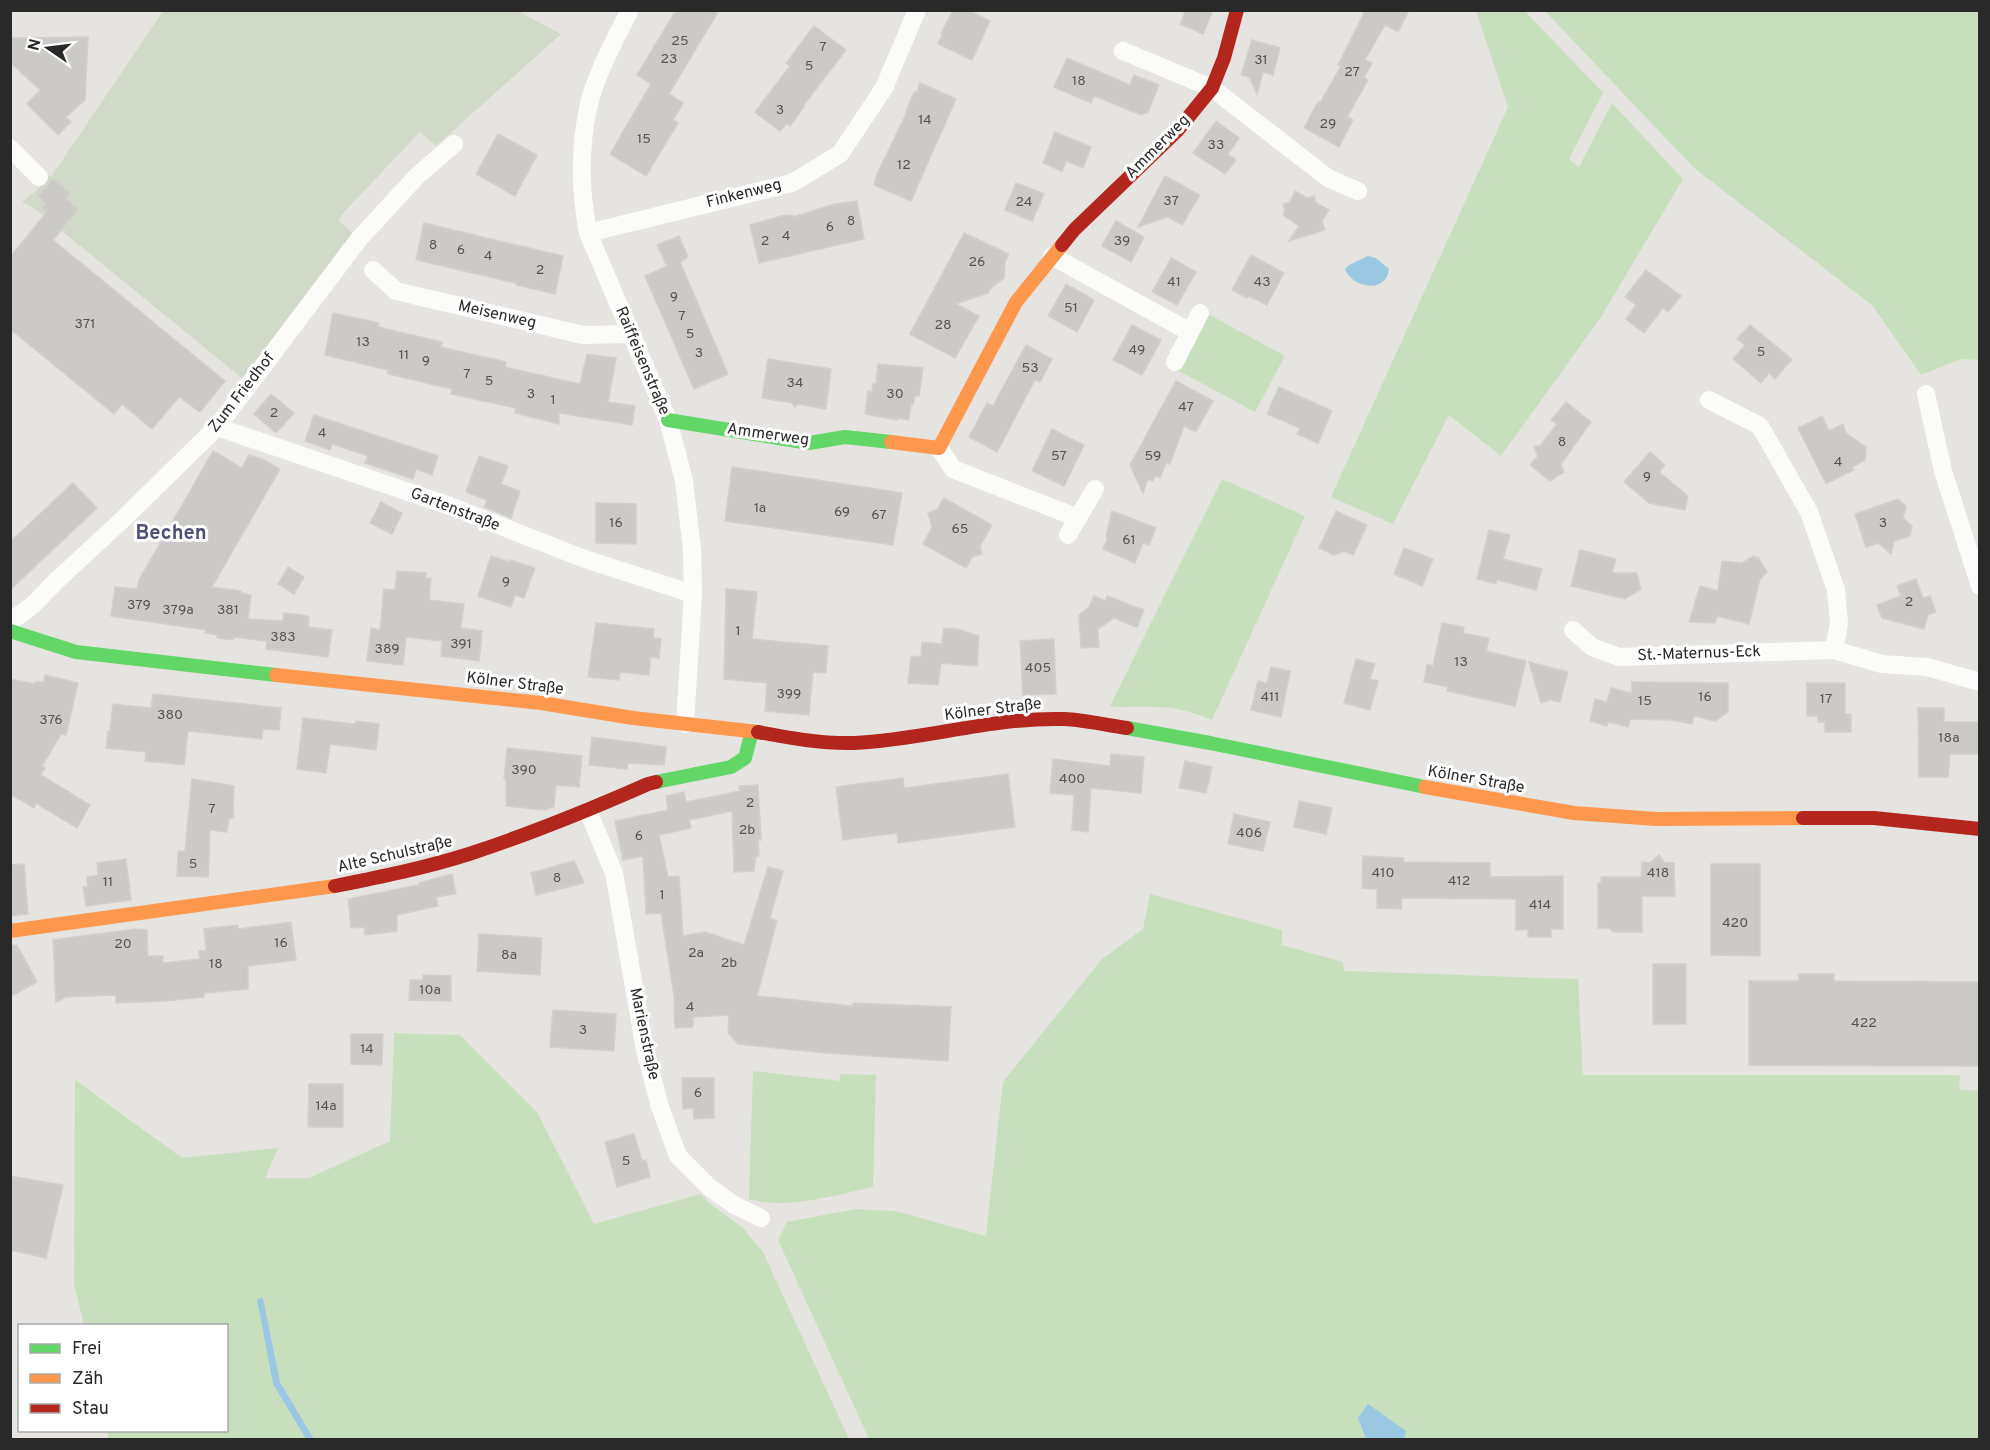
<svg xmlns="http://www.w3.org/2000/svg" width="1990" height="1450" font-family="Overpass,sans-serif">
  <rect width="100%" height="100%" fill="#e6e4e0"/>
  <!-- green -->
  <g fill="#c7dfbc">
    <polygon points="1476,11 1525,11 1603,93 1569,159 1579,167 1612,103 1683,179 1601,317 1501,456 1449,415 1393,524 1331,497 1508,107"/>
    <polygon points="1545,11 1979,11 1979,360 1961,359 1921,375 1872,305 1694,168"/>
    <polygon points="1208,314 1285,356 1255,412 1177,370"/>
    <path d="M1222 479 1305 516 1212 720C1195 713 1176 707 1157 707 1141 706 1126 708 1110 706Z"/>
    <polygon points="1150,894 1282,930 1282,945 1343,962 1344,971 1578,979 1583,1075 1960,1075 1959,1089 1979,1091 1979,1439 1404,1439 1405,1431 1358,1418 1366,1439 869,1439 778,1240 787,1222 856,1209 895,1211 986,1236 1003,1082 1102,959 1143,929"/>
    <polygon points="394,1033 460,1035 537,1112 594,1224 701,1194 709,1203 743,1228 763,1252 849,1439 314,1439 280,1382 263,1298 273,1384 306,1439 109,1439 107,1431 226,1430 226,1326 84,1325 74,1284 75,1080 182,1158 278,1148 265,1178 309,1178 390,1141"/>
    <path d="M753 1071 840 1081V1074L876 1075 873 1187C836 1195 785 1210 749 1199Z"/>
  </g>
  <!-- cemetery -->
  <polygon fill="#d1dac8" points="163,11 518,11 561,34 436,146 420,132 345,211 338,220 353,234 243,379 35,209 22,202 37,190 49,175 51,177"/>
  <!-- water -->
  <g fill="#9ac7e1">
    <path d="M1368 256 1376 258 1389 269C1386 296 1350 286 1345 269L1349 265Z"/>
    <polygon points="263,1298 280,1382 314,1439 306,1439 273,1384 257,1299"/>
    <polygon points="1368,1404 1406,1431 1404,1439 1366,1439 1358,1418"/>
  </g>
  <!-- building -->
  <g fill="#cbcac7" stroke="#d1d0cc" stroke-width="1.5">
    <polygon points="676,10 719,10 669,94 683,103 673,120 678,123 646,176 610,154 651,84 637,75"/>
    <polygon points="953,10 968,10 990,21 972,60 938,44 942,36 941,34"/>
    <polygon points="1186,10 1213,10 1203,34 1180,24"/>
    <polygon points="1359,10 1409,10 1398,32 1385,25 1365,60 1372,63 1364,77 1368,80 1347,117 1353,120 1339,147 1304,128 1318,102 1320,103 1341,66 1338,65 1364,13"/>
    <polygon points="814,26 846,50 803,106 804,107 790,126 787,123 780,131 755,112 790,66 786,63"/>
    <polygon points="88,37 85,100 66,117 71,122 58,135 27,104 40,90 10,62 10,38"/>
    <polygon points="1252,40 1280,48 1273,75 1263,72 1257,94 1249,77 1241,75"/>
    <polygon points="1067,58 1130,85 1134,75 1159,85 1148,112 1141,115 1094,96 1091,103 1054,87"/>
    <polygon points="920,83 956,99 911,201 874,185 877,174 906,114 906,112 914,92 917,92"/>
    <polygon points="1216,121 1239,138 1228,154 1236,160 1225,174 1193,153"/>
    <polygon points="1055,132 1091,147 1083,168 1066,161 1062,171 1043,163"/>
    <polygon points="498,134 537,155 515,196 476,174"/>
    <polygon points="1165,176 1200,195 1182,225 1168,217 1138,227"/>
    <polygon points="53,179 70,193 65,198 78,209 53,240 225,381 200,412 179,397 152,429 122,404 114,414 10,329 10,257 47,212 42,208 46,203 38,196"/>
    <polygon points="1016,183 1044,194 1032,221 1005,210"/>
    <polygon points="1295,191 1307,198 1314,196 1316,203 1329,210 1322,221 1325,230 1289,241 1299,226 1283,215 1285,210 1283,204 1290,202"/>
    <polygon points="857,201 864,239 759,263 750,225 781,216 792,215 793,217 835,204"/>
    <polygon points="1116,221 1144,237 1131,262 1102,246"/>
    <polygon points="424,223 563,256 555,294 516,285 516,283 416,260"/>
    <polygon points="964,233 1009,254 1005,262 1004,278 992,287 988,293 956,304 979,316 955,358 910,334"/>
    <polygon points="679,236 688,257 680,262 728,374 694,389 645,276 667,266 657,245"/>
    <polygon points="1251,255 1284,273 1267,305 1249,296 1247,298 1232,290"/>
    <polygon points="1171,258 1196,272 1177,305 1152,292"/>
    <polygon points="1646,270 1681,296 1668,312 1663,308 1644,333 1626,319 1636,305 1625,297"/>
    <polygon points="1066,284 1094,300 1077,332 1048,316"/>
    <polygon points="333,313 379,323 378,327 442,342 441,347 506,362 505,367 580,384 587,354 616,358 608,402 635,406 632,425 559,413 559,424 515,413 516,408 451,394 452,389 388,374 388,370 325,355"/>
    <polygon points="1132,325 1161,340 1142,375 1113,360"/>
    <polygon points="1750,325 1792,359 1775,379 1769,373 1761,383 1733,359 1745,345 1737,339"/>
    <polygon points="1026,345 1052,359 1040,382 1035,380 997,452 969,437 987,403 993,406"/>
    <polygon points="768,359 831,369 826,409 799,404 795,407 792,403 762,398"/>
    <polygon points="878,364 923,368 919,396 915,396 913,404 911,404 909,420 897,418 897,420 865,414 868,391 872,392 873,384 876,384"/>
    <polygon points="1176,381 1213,401 1196,432 1184,426 1170,464 1166,463 1160,478 1155,476 1153,481 1148,479 1143,493 1130,465"/>
    <polygon points="1279,387 1332,411 1318,443 1297,434 1300,428 1267,414"/>
    <polygon points="271,394 294,413 276,433 254,414"/>
    <polygon points="1566,402 1591,422 1561,464 1564,472 1550,481 1530,465 1538,456 1534,447 1541,445 1557,424 1551,420"/>
    <polygon points="314,415 438,456 432,475 416,469 413,479 365,463 368,456 332,444 330,450 305,441"/>
    <polygon points="1822,416 1829,431 1843,424 1846,433 1866,447 1865,460 1852,467 1854,470 1826,484 1798,428"/>
    <polygon points="1052,429 1084,445 1064,486 1032,471"/>
    <polygon points="213,451 242,468 249,455 264,460 280,469 212,587 241,591 241,593 251,595 248,619 283,621 284,613 302,615 309,617 308,627 332,630 328,657 266,649 267,641 234,637 233,640 217,638 217,635 205,633 206,630 111,616 115,587 137,589 139,580"/>
    <polygon points="1650,452 1665,465 1659,472 1688,496 1685,510 1649,503 1624,482"/>
    <polygon points="479,456 508,466 501,484 520,491 511,518 484,507 487,500 466,492"/>
    <polygon points="732,467 902,493 893,545 725,521"/>
    <polygon points="73,483 97,508 10,590 10,542"/>
    <polygon points="944,498 992,525 980,546 982,554 972,557 966,568 923,544 932,527 928,513 937,510"/>
    <polygon points="1898,499 1906,506 1903,518 1912,526 1910,536 1894,541 1891,554 1878,543 1866,547 1855,514"/>
    <polygon points="381,502 402,513 392,534 370,523"/>
    <polygon points="596,503 636,504 636,544 596,543"/>
    <polygon points="1112,511 1156,528 1149,545 1143,543 1135,563 1103,549 1108,537 1106,536"/>
    <polygon points="1336,511 1367,525 1353,555 1344,551 1334,555 1319,548"/>
    <polygon points="1489,530 1510,535 1503,559 1542,569 1536,590 1497,580 1496,584 1477,579"/>
    <polygon points="1404,548 1433,559 1422,586 1394,574"/>
    <polygon points="1580,550 1616,559 1612,573 1637,573 1641,589 1625,599 1571,586"/>
    <polygon points="491,556 509,562 510,560 535,568 524,598 515,595 511,607 478,596"/>
    <polygon points="1754,556 1756,558 1758,557 1767,572 1760,579 1749,624 1717,616 1715,623 1689,622 1700,586 1718,591 1722,561 1742,563"/>
    <polygon points="288,567 304,577 294,594 278,584"/>
    <polygon points="397,571 426,573 425,578 431,578 429,600 464,604 461,628 482,631 479,661 441,656 442,641 406,637 403,665 367,661 371,628 380,630 384,589 395,590"/>
    <polygon points="1916,579 1923,598 1930,596 1936,612 1928,615 1924,629 1882,618 1877,605 1901,596 1897,586"/>
    <polygon points="726,589 757,592 752,639 828,646 826,673 813,672 809,715 765,711 767,683 724,679"/>
    <polygon points="1094,596 1105,601 1107,596 1144,610 1137,627 1114,618 1098,629 1099,647 1081,648 1079,615 1089,607"/>
    <polygon points="596,623 654,629 653,638 661,639 659,658 651,657 649,675 620,672 619,680 588,677"/>
    <polygon points="1442,623 1464,627 1463,633 1489,638 1486,651 1526,661 1515,706 1447,691 1448,687 1424,682 1427,664 1433,666"/>
    <polygon points="944,628 957,629 979,636 977,666 941,663 938,685 908,683 911,656 921,657 922,642 942,644"/>
    <polygon points="1054,639 1056,694 1023,695 1020,641"/>
    <polygon points="1356,659 1375,664 1370,679 1378,681 1370,710 1344,703"/>
    <polygon points="1529,662 1568,672 1560,702 1550,700 1541,703"/>
    <polygon points="1271,667 1290,671 1281,717 1251,710 1258,681 1267,683"/>
    <polygon points="45,675 78,683 66,735 61,734 42,766 45,768 41,775 90,805 77,828 36,803 34,808 10,794 10,679 34,684 36,682 44,682"/>
    <polygon points="1632,682 1728,683 1728,712 1715,721 1694,716 1692,724 1672,720 1630,719 1628,727 1608,722 1607,726 1590,721 1595,699 1607,702 1611,688 1632,693"/>
    <polygon points="1807,683 1845,683 1845,714 1851,714 1851,732 1825,732 1825,722 1818,722 1818,716 1807,716"/>
    <polygon points="153,694 281,708 279,730 263,729 262,739 188,731 184,765 145,761 146,752 106,748 108,731 110,731 113,704 151,708"/>
    <polygon points="1918,708 1944,708 1944,722 1980,722 1980,754 1950,754 1948,777 1919,777"/>
    <polygon points="303,718 355,724 356,721 379,724 376,750 330,744 326,773 297,769"/>
    <polygon points="592,737 666,747 664,765 628,763 627,769 589,765"/>
    <polygon points="507,748 582,756 579,787 556,785 554,807 545,810 506,806 506,779 504,779"/>
    <polygon points="1111,754 1144,757 1141,793 1091,788 1088,832 1072,830 1074,795 1050,793 1053,759 1110,766"/>
    <polygon points="1185,761 1212,767 1206,793 1179,788"/>
    <polygon points="1008,774 1015,827 898,843 897,833 843,840 836,787 903,778 904,788"/>
    <polygon points="192,779 234,786 233,818 229,818 227,832 210,830 208,877 177,876 178,851 185,851"/>
    <polygon points="758,785 761,840 758,840 759,856 756,856 754,871 734,872 732,811 689,820 691,828 659,835 668,877 679,876 683,936 705,932 744,945 768,867 783,871 770,918 777,921 757,996 853,1006 853,1003 951,1007 948,1061 825,1053 738,1044 728,1033 729,1015 693,1017 693,1027 675,1028 674,996 661,913 646,914 643,856 623,860 615,821 668,810 666,796 684,792 686,802 740,791 739,786"/>
    <polygon points="1299,801 1332,808 1326,834 1294,827"/>
    <polygon points="1234,814 1270,822 1263,851 1228,844"/>
    <polygon points="1659,855 1665,863 1674,863 1675,896 1642,896 1642,932 1614,932 1608,928 1598,928 1598,883 1601,883 1601,877 1641,877 1642,862 1650,863"/>
    <polygon points="1363,856 1404,858 1403,862 1490,863 1490,877 1563,876 1563,929 1551,929 1551,937 1528,937 1528,929 1516,930 1516,899 1402,898 1401,909 1377,908 1377,889 1362,888"/>
    <polygon points="126,859 131,900 86,906 83,887 88,887 87,877 98,875 97,863"/>
    <polygon points="574,861 584,883 536,895 531,873"/>
    <polygon points="24,864 28,914 10,916 10,865"/>
    <polygon points="1711,864 1760,864 1760,956 1711,955"/>
    <polygon points="452,874 456,894 436,897 438,906 397,915 397,931 365,935 364,927 351,928 348,899 419,885 419,883"/>
    <polygon points="291,922 296,960 248,966 248,989 204,993 204,997 164,1001 116,1003 116,995 66,997 56,1002 53,940 135,929 147,930 148,956 163,956 163,963 200,959 199,951 206,951 204,929 238,925 238,929"/>
    <polygon points="479,934 542,938 540,975 477,971"/>
    <polygon points="17,945 37,982 10,997 10,946"/>
    <rect x="1653" y="964" width="33" height="60"/>
    <polygon points="1799,974 1834,974 1834,981 1980,982 1980,1066 1749,1065 1749,981 1799,981"/>
    <polygon points="423,975 451,976 451,1001 409,1000 410,980 423,980"/>
    <polygon points="553,1010 616,1014 614,1051 550,1047"/>
    <polygon points="351,1034 383,1034 382,1065 351,1064"/>
    <polygon points="682,1078 714,1078 714,1118 694,1119 693,1108 683,1109"/>
    <polygon points="309,1084 343,1084 343,1127 308,1127"/>
    <polygon points="634,1134 642,1161 646,1160 650,1177 617,1187 605,1142"/>
    <polygon points="10,1176 63,1185 46,1258 10,1250"/>
  </g>
  <g fill="none" stroke-linecap="round" stroke-linejoin="round">
    <!-- street -->
    <g stroke="#fbfbfa" stroke-width="18">
      <path d="M630 10C616 38 596 74 589 104 579 147 580 190 588 233L668 420 684 481 692 550 693 594 685 724"/>
      <polyline points="1123,51 1212,88 1328,178 1358,191"/>
      <polyline points="10,148 39,177"/>
      <polyline points="588,233 792,183 840,154 884,88 917,10"/>
      <polyline points="1052,256 1190,332"/>
      <polyline points="373,270 396,291 583,335 631,334"/>
      <polyline points="1175,362 1200,313"/>
      <polyline points="1926,394 1943,471 1980,586"/>
      <polyline points="1709,400 1760,426 1809,512 1836,590 1839,623 1834,650"/>
      <polyline points="217,427 450,506 582,558 693,594"/>
      <polyline points="939,448 953,469 1078,518"/>
      <polyline points="1068,535 1095,489"/>
      <polyline points="10,622 33,605 54,583 120,522 217,427 359,239 416,177 454,144"/>
      <polyline points="1573,630 1592,647 1619,657 1834,650 1882,664 1927,667 1980,682"/>
      <polyline points="588,811 614,873 645,1050 660,1107 678,1156 709,1187 734,1205 761,1218"/>
    </g>
    <!-- fast -->
    <g stroke="#63d668" stroke-width="14">
      <polyline points="668,420 809,443 845,437 891,442"/>
      <polyline points="10,631 76,652 276,675"/>
      <polyline points="1127,728 1210,743 1425,787"/>
      <polyline points="656,782 731,767 745,758 752,731"/>
    </g>
    <!-- slow -->
    <g stroke="#ff974d" stroke-width="14">
      <polyline points="891,442 939,448 1016,302 1062,245"/>
      <polyline points="276,675 541,703 633,718 758,732"/>
      <polyline points="1425,787 1574,813 1656,819 1803,818"/>
      <polyline points="10,931 335,886"/>
    </g>
    <!-- jam -->
    <g stroke="#b3261e" stroke-width="14">
      <polyline points="1062,245 1074,230 1177,131 1212,88 1224,58 1237,10"/>
      <path d="M758 732C790 738 822 744 854 743 924 740 993 717 1064 719 1085 720 1106 725 1127 728"/>
      <polyline points="1803,818 1874,818 1980,829"/>
      <path d="M335 886C380 877 425 868 469 854 530 834 589 810 648 784L656 782"/>
    </g>
  </g>
  <g text-anchor="middle" dominant-baseline="central" stroke-width="6" stroke-linejoin="round" paint-order="stroke">
    <!-- number labels -->
    <g font-size="14" fill="#535352">
      <text x="680" y="41">25</text>
      <text x="823" y="47">7</text>
      <text x="669" y="59">23</text>
      <text x="1261" y="60">31</text>
      <text x="809" y="66">5</text>
      <text x="1352" y="72">27</text>
      <text x="1079" y="81">18</text>
      <text x="780" y="110">3</text>
      <text x="925" y="120">14</text>
      <text x="1328" y="124">29</text>
      <text x="644" y="139">15</text>
      <text x="1216" y="145">33</text>
      <text x="904" y="165">12</text>
      <text x="1171" y="201">37</text>
      <text x="1024" y="202">24</text>
      <text x="851" y="221">8</text>
      <text x="830" y="227">6</text>
      <text x="786" y="236">4</text>
      <text x="765" y="241">2</text>
      <text x="1122" y="241">39</text>
      <text x="433" y="245">8</text>
      <text x="461" y="250">6</text>
      <text x="488" y="256">4</text>
      <text x="977" y="262">26</text>
      <text x="540" y="270">2</text>
      <text x="1174" y="282">41</text>
      <text x="1262" y="282">43</text>
      <text x="674" y="297">9</text>
      <text x="1071" y="308">51</text>
      <text x="682" y="316">7</text>
      <text x="85" y="324">371</text>
      <text x="943" y="325">28</text>
      <text x="690" y="334">5</text>
      <text x="363" y="342">13</text>
      <text x="1137" y="350">49</text>
      <text x="1761" y="352">5</text>
      <text x="699" y="353">3</text>
      <text x="404" y="355">11</text>
      <text x="426" y="361">9</text>
      <text x="1030" y="368">53</text>
      <text x="467" y="374">7</text>
      <text x="489" y="381">5</text>
      <text x="795" y="383">34</text>
      <text x="531" y="394">3</text>
      <text x="895" y="394">30</text>
      <text x="553" y="400">1</text>
      <text x="1186" y="407">47</text>
      <text x="274" y="413">2</text>
      <text x="322" y="433">4</text>
      <text x="1562" y="442">8</text>
      <text x="1059" y="456">57</text>
      <text x="1153" y="456">59</text>
      <text x="1838" y="462">4</text>
      <text x="1647" y="477">9</text>
      <text x="760" y="508">1a</text>
      <text x="842" y="512">69</text>
      <text x="879" y="515">67</text>
      <text x="616" y="523">16</text>
      <text x="1883" y="523">3</text>
      <text x="960" y="529">65</text>
      <text x="1129" y="540">61</text>
      <text x="506" y="582">9</text>
      <text x="1909" y="602">2</text>
      <text x="139" y="605">379</text>
      <text x="178" y="610">379a</text>
      <text x="228" y="610">381</text>
      <text x="738" y="631">1</text>
      <text x="283" y="637">383</text>
      <text x="461" y="644">391</text>
      <text x="387" y="649">389</text>
      <text x="1461" y="662">13</text>
      <text x="1038" y="668">405</text>
      <text x="789" y="694">399</text>
      <text x="1270" y="697">411</text>
      <text x="1705" y="697">16</text>
      <text x="1826" y="699">17</text>
      <text x="1645" y="701">15</text>
      <text x="170" y="715">380</text>
      <text x="51" y="720">376</text>
      <text x="1949" y="738">18a</text>
      <text x="524" y="770">390</text>
      <text x="1072" y="779">400</text>
      <text x="750" y="803">2</text>
      <text x="212" y="809">7</text>
      <text x="747" y="830">2b</text>
      <text x="1249" y="833">406</text>
      <text x="639" y="836">6</text>
      <text x="193" y="864">5</text>
      <text x="1383" y="873">410</text>
      <text x="1658" y="873">418</text>
      <text x="557" y="878">8</text>
      <text x="1459" y="881">412</text>
      <text x="108" y="882">11</text>
      <text x="662" y="895">1</text>
      <text x="1540" y="905">414</text>
      <text x="1735" y="923">420</text>
      <text x="281" y="943">16</text>
      <text x="123" y="944">20</text>
      <text x="696" y="953">2a</text>
      <text x="509" y="955">8a</text>
      <text x="729" y="963">2b</text>
      <text x="216" y="964">18</text>
      <text x="430" y="990">10a</text>
      <text x="690" y="1007">4</text>
      <text x="1864" y="1023">422</text>
      <text x="583" y="1030">3</text>
      <text x="367" y="1049">14</text>
      <text x="698" y="1093">6</text>
      <text x="326" y="1106">14a</text>
      <text x="626" y="1161">5</text>
    </g>
    <!-- street labels -->
    <g font-size="16" fill="#292929" stroke="#fff">
      <text transform="translate(1158 147) rotate(-45)">Ammerweg</text>
      <text transform="translate(744 194) rotate(-14)">Finkenweg</text>
      <text transform="translate(497 315) rotate(13)">Meisenweg</text>
      <text transform="translate(642 361) rotate(67)">Raiffeisenstraße</text>
      <text transform="translate(242 393) rotate(-52)">Zum Friedhof</text>
      <text transform="translate(768 435) rotate(8)">Ammerweg</text>
      <text transform="translate(455 510) rotate(21)">Gartenstraße</text>
      <text transform="translate(1699 654) rotate(-2)">St.-Maternus-Eck</text>
      <text transform="translate(515 684) rotate(7)">Kölner Straße</text>
      <text transform="translate(993 710) rotate(-7)">Kölner Straße</text>
      <text transform="translate(1476 780) rotate(10)">Kölner Straße</text>
      <text transform="translate(395 855) rotate(-13)">Alte Schulstraße</text>
      <text transform="translate(644 1034) rotate(78)">Marienstraße</text>
    </g>
    <!-- quarter labels -->
    <g font-size="20" font-weight="bold" fill="#4e5175" stroke="#fff">
      <text x="171" y="534">Bechen</text>
    </g>
  </g>
  <!-- border -->
  <rect width="1990" height="1450" fill="none" stroke="#292929" stroke-width="24"/>
  <!-- legend -->
  <rect x="18" y="1324" width="210" height="108" fill="#ffffff" stroke="#a9a9a9" stroke-width="1.5"/>
  <rect x="30" y="1344" width="30" height="9" fill="#63d668" stroke="#a9a9a9" stroke-width="1.5"/>
  <text x="72" y="1354" font-size="18" fill="#292929">Frei</text>
  <rect x="30" y="1374" width="30" height="9" fill="#ff974d" stroke="#a9a9a9" stroke-width="1.5"/>
  <text x="72" y="1384" font-size="18" fill="#292929">Zäh</text>
  <rect x="30" y="1404" width="30" height="9" fill="#b3261e" stroke="#a9a9a9" stroke-width="1.5"/>
  <text x="72" y="1414" font-size="18" fill="#292929">Stau</text>
  <!-- north arrow -->
  <g transform="translate(48 48) rotate(284)" stroke="#ffffff" stroke-width="4.5" paint-order="stroke">
  <path d="M0-4.5L10 22L0 15L-10 22Z" fill="#292929"/>
  <text y="-9" font-size="16" font-weight="bold" text-anchor="middle" fill="#292929">N</text>
  </g>
</svg>
